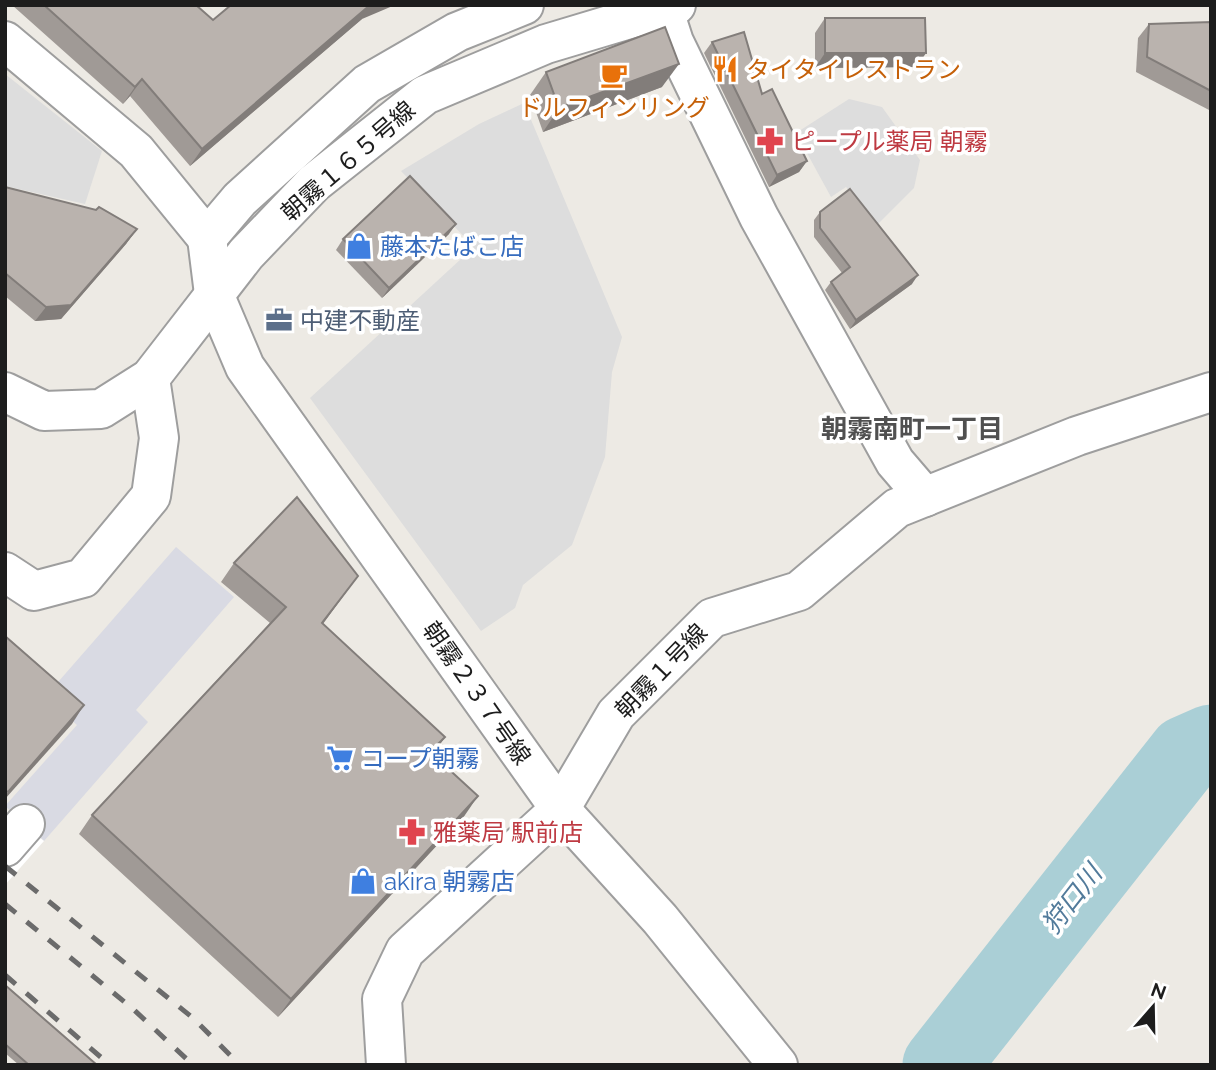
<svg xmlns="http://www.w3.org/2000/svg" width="1216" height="1070" font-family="Raleway,'Noto Sans JP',sans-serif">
  <rect width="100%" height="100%" fill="#edeae4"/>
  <!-- parking -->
  <g fill="#ddd">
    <polygon points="5,74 102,151 85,204 5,186"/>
    <polygon points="849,99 882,107 920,160 914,188 877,225 846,187 831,197 796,133"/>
    <polygon points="524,103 622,337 612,372 605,457 572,545 523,585 515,608 481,631 310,398 474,247 401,171 479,124"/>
  </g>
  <!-- plaza -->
  <polygon fill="#d9dae3" points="176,547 234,597 136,710 148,722 44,841 5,806 77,725 45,697"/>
  <!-- pier -->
  <polygon fill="#fff" points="9,811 44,841 5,885 5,815"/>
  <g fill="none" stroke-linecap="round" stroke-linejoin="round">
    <!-- river -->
    <polyline stroke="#aacfd6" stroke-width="77" points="941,1065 1186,754 1211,743"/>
    <defs>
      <g id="minor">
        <polyline points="662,5 674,42 759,217 895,462 925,497"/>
        <polyline points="5,41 136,151 207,238"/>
        <polyline points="207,238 214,294 245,367 560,809 660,919 778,1065"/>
        <polyline points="207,238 240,199 367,84 457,32 524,5"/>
        <polyline points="5,392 44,411 101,409 150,378 246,254 314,183 425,95 546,44 676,5"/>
        <polyline points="5,572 34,591 83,578 151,496 159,438 150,378"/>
        <polyline points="5,847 25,824"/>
        <polyline points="386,1065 382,999 405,951 560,809 616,714 712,618 799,591 897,508 1077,436 1211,392"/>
      </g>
    </defs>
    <!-- minor casing -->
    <use href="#minor" stroke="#9e9e9e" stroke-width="42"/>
    <!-- minor -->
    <use href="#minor" stroke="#fff" stroke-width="38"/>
    <!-- rail -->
    <g stroke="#6b6b6b" stroke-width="5" stroke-dasharray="14 14" stroke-linecap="butt">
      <polyline points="5,866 193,1018 240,1065"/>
      <polyline points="5,904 132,1008 193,1065"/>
      <polyline points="5,975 110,1065"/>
    </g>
  </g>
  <!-- wall -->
  <g fill="#a09a96">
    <polygon points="12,5 196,5 213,20 362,19 190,166 130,96 123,104"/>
    <polygon points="825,18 926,53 916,67 815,68 815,33"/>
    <polygon points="1211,22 1211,111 1136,72 1138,38 1149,24"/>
    <polygon points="712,42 762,94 807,161 799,172 769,187 704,53"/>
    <polygon points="546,72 662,87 543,132 530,95"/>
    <polygon points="5,187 137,229 126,244 61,319 35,321 5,296"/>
    <polygon points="820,212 912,284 850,329 825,290 831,282 842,273 814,237 814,220"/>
    <polygon points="449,234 382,298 336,250 343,239"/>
    <polygon points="234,563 344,595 323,624 445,737 433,754 465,815 278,1017 79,834 92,815 270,623 221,582"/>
    <polygon points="5,985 97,1065 19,1065 5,1053"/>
  </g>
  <!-- shaded-wall -->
  <g fill="#827d7a">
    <polygon points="370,5 395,5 362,19 190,166 202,149"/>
    <polygon points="825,53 926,53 916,67 815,68"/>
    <polygon points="679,64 662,87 543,132 559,108"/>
    <polygon points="142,79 130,96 123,104 135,87"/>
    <polygon points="807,161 799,172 769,187 777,175"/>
    <polygon points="456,224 449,234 382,298 389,288"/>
    <polygon points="137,229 126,244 61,319 35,321 46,307"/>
    <polygon points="918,275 912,284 850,329 856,320"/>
    <polygon points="358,576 344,595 309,642 322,623"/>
    <polygon points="84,705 72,724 5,799 5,796 8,792"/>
    <polygon points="445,737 432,756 430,752"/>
    <polygon points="478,796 465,815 278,1017 291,999"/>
  </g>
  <!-- building -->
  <g fill="#bab3ae" stroke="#827d7a" stroke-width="2">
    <polygon points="44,5 196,5 213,20 231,5 370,5 202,149 142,79 135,87"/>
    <polygon points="825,18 925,18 926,53 825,53"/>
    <polygon points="1211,22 1211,91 1147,57 1149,24"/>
    <polygon points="665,27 679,64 559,108 546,72"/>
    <polygon points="744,32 762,94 772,89 807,161 777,175 712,42"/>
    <polygon points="410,176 456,224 389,288 343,239"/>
    <polygon points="5,187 96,210 99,207 137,229 71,305 46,307 5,273"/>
    <polygon points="850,189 918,275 856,320 831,282 850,267 820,228 820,212"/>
    <polygon points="297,497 358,576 322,623 445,737 430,752 478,796 291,999 92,815 286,607 234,563"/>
    <polygon points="5,636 84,705 8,792 5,790"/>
    <polygon points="5,985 97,1065 29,1065 5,1044"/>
  </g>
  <!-- icons -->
  <defs>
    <symbol id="restaurant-bare" viewBox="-9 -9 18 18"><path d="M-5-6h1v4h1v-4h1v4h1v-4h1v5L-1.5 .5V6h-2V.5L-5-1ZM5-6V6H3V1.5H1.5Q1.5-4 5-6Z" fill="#e8710a" stroke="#fff" stroke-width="2.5" paint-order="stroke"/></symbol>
    <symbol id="cafe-bare" viewBox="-9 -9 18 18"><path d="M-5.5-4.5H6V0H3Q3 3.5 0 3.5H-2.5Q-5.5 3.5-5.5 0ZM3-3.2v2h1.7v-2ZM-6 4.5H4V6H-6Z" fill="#e8710a" stroke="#fff" stroke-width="2.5" paint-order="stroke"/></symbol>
    <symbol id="pharmacy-bare" viewBox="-9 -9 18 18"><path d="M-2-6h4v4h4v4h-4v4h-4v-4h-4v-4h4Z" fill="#e0444e" stroke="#fff" stroke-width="2.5" paint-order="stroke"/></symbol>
    <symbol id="shop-bare" viewBox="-9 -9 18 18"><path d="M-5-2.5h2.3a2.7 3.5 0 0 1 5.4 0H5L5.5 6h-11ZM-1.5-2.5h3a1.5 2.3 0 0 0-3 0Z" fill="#3f7fe0" stroke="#fff" stroke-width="2.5" paint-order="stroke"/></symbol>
    <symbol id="office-bare" viewBox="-9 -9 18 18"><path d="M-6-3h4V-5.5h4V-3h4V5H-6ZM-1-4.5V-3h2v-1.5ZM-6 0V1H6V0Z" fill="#5c6f8a" stroke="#fff" stroke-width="2.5" paint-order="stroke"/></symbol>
    <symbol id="supermarket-bare" viewBox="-9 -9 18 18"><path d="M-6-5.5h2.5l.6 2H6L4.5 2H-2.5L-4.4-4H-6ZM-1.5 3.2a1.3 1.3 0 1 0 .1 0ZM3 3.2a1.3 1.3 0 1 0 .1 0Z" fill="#3f7fe0" stroke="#fff" stroke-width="2.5" paint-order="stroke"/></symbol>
  </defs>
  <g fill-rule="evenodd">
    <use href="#restaurant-bare" x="706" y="50" width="38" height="38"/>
    <use href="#cafe-bare" x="595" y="56" width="38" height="38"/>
    <use href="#pharmacy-bare" x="751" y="122" width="38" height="38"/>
    <use href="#shop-bare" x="340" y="227" width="38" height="38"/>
    <use href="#office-bare" x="260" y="301" width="38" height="38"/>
    <use href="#supermarket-bare" x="321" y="739" width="38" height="38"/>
    <use href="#pharmacy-bare" x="393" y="813" width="38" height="38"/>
    <use href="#shop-bare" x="344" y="862" width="38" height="38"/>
  </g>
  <g text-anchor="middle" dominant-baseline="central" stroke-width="7" stroke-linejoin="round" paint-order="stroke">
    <!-- food labels -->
    <g font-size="24" fill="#c56008" stroke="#fff" text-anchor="start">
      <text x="746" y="69">タイタイレストラン</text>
      <text x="614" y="107" text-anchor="middle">ドルフィンリング</text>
    </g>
    <!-- health labels -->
    <g font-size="24" fill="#be3a42" stroke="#fff" text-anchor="start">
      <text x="791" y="141">ピープル薬局 朝霧</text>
      <text x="433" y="832">雅薬局 駅前店</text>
    </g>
    <!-- street labels -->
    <g font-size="24" fill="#1d1d1d" stroke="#fff">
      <text transform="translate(348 161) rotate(-41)">朝霧１６５号線</text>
      <text transform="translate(661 671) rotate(-46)">朝霧１号線</text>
      <text transform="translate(477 693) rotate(55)">朝霧２３７号線</text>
    </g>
    <!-- shop labels -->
    <g font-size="24" fill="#366cbe" stroke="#fff" text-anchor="start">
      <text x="380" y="246">藤本たばこ店</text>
      <text x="361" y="758">コープ朝霧</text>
      <text x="384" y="881">akira 朝霧店</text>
    </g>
    <!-- service labels -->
    <g font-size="24" fill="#4e5e75" stroke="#fff" text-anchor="start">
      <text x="300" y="320">中建不動産</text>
    </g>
    <!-- neighbourhood labels -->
    <g font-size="26" font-weight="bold" fill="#505050" stroke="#fff">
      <text x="912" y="429">朝霧南町一丁目</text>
    </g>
    <!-- water labels -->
    <g font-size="26" font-style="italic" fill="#527b9b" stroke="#fff">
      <text transform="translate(1072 899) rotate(-52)">狩口川</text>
    </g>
  </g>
  <!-- border -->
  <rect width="1216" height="1070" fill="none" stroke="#1d1d1d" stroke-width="14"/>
  <!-- north arrow -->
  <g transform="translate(1153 1007) rotate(20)" stroke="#ffffff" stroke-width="5" paint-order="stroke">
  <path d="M0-5L12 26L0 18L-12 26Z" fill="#1d1d1d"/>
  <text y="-10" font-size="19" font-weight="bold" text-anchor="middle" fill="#1d1d1d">N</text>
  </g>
</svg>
